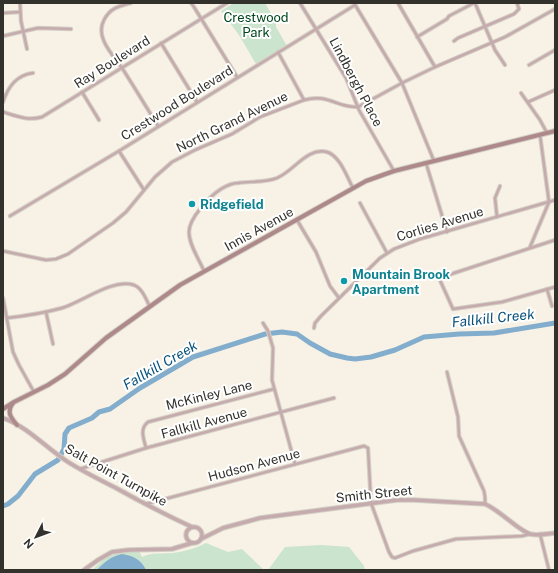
<svg xmlns="http://www.w3.org/2000/svg" width="558" height="573" font-family="'Public Sans',sans-serif">
  <rect width="100%" height="100%" fill="#f7f2e5"/>
  <!-- green -->
  <g fill="#cae4ce">
    <polygon points="234,3 265,3 276,22 276,27 287,46 256,64 239,35 221,11"/>
    <path d="M206 543 228 552 242 549 264 570H92C111 553 112 551 138 549L142 557C151 552 162 554 173 553 185 551 195 549 206 543Z"/>
    <polygon points="321,545 349,547 364,566 365,570 268,570 285,547"/>
  </g>
  <!-- water -->
  <path fill="#83adcd" d="M122 554C133 556 141 559 146 570H97C104 562 112 556 122 554Z"/>
  <g fill="none" stroke-linecap="round" stroke-linejoin="round">
    <!-- river -->
    <polyline stroke="#83adcd" stroke-width="5" points="3,506 8,504 18,496 35,474 58,460 64,449 65,434 69,428 92,418 99,412 110,409 140,388 193,357 265,334 282,332 297,334 310,343 330,354 347,358 355,359 371,357 395,350 424,337 459,334 494,333 555,323"/>
    <defs>
      <g id="minor">
        <polyline points="20,3 21,21 27,49"/>
        <path d="M131 3C119 6 110 8 104 20 94 38 115 57 124 71 136 90 147 108 158 126"/>
        <polyline points="191,3 194,7 237,77"/>
        <polyline points="300,3 346,78 359,110 394,171"/>
        <polyline points="354,3 402,83 434,161"/>
        <polyline points="398,3 435,67"/>
        <polyline points="475,3 495,50 505,65"/>
        <polyline points="3,13 20,12"/>
        <polyline points="3,36 38,28 71,29"/>
        <polyline points="417,37 447,19 449,16 474,3"/>
        <polyline points="454,41 458,38 514,14 519,9 517,3"/>
        <polyline points="161,43 197,102"/>
        <polyline points="278,52 304,100"/>
        <polyline points="529,65 555,50"/>
        <polyline points="82,92 99,120"/>
        <polyline points="521,93 540,120 547,133"/>
        <path d="M3 102C8 87 16 75 33 73"/>
        <polyline points="528,102 555,90"/>
        <path d="M3 112C16 116 28 121 42 117L227 3"/>
        <polyline points="119,151 144,190"/>
        <polyline points="426,163 447,232"/>
        <polyline points="360,203 387,253"/>
        <polyline points="10,216 119,151 355,5"/>
        <polyline points="497,217 495,198 500,186"/>
        <polyline points="297,220 316,252 330,286 339,298"/>
        <polyline points="555,240 439,278 453,309 502,302 555,287"/>
        <polyline points="530,247 549,202 540,135"/>
        <path d="M3 251 46 260 56 259 68 254 113 223 126 212 155 177 172 162 195 150 232 134 260 117 304 100C328 93 337 108 358 107L402 83 435 67 505 37 555 9"/>
        <path d="M204 271C199 259 189 245 189 232 189 218 210 196 221 189 226 186 232 183 238 183 251 181 264 183 277 178 294 171 307 147 327 152 340 156 347 177 353 188"/>
        <polyline points="547,289 552,306"/>
        <polyline points="3,298 13,352 19,365 34,392"/>
        <polyline points="46,312 53,344"/>
        <path d="M7 318C25 316 44 313 62 308 82 302 113 278 134 285 142 288 146 299 150 307"/>
        <polyline points="263,323 268,331 273,348 272,380 295,464"/>
        <polyline points="314,328 315,323 321,316 380,258 394,249 420,239 555,200"/>
        <polyline points="447,372 458,417 459,436 484,491 485,497 485,504"/>
        <path d="M146 448C144 439 139 429 148 422L274 389"/>
        <polyline points="80,469 146,448 334,398"/>
        <polyline points="146,504 364,446 368,448 371,503 389,552 392,557 395,558 413,551 456,539 522,536 530,534"/>
        <polyline points="540,534 549,570"/>
      </g>
      <g id="tertiary">
        <path d="M3 418C28 427 46 448 68 462 84 472 100 480 116 488 141 502 166 515 192 527"/>
        <circle cx="194" cy="535" r="8"/>
        <path d="M201 539 223 528 260 518 397 500H414L485 504C501 511 516 529 530 534 537 536 547 534 555 533"/>
        <polyline points="84,570 98,560 112,552 128,550 172,549 192,543"/>
      </g>
      <g id="secondary">
        <path d="M13 403C6 412 11 418 17 425"/>
        <polyline points="3,409 14,402 48,385 65,374 106,338 180,285 366,181 394,171 555,131"/>
      </g>
    </defs>
    <!-- minor casing -->
    <use href="#minor" stroke="#d4cfc4" stroke-width="4.5"/>
    <!-- tertiary casing -->
    <use href="#tertiary" stroke="#d4cfc4" stroke-width="5.5"/>
    <!-- secondary casing -->
    <use href="#secondary" stroke="#d4cfc4" stroke-width="6"/>
    <!-- minor -->
    <use href="#minor" stroke="#c5abad" stroke-width="2.5"/>
    <!-- tertiary -->
    <use href="#tertiary" stroke="#c5abad" stroke-width="3.5"/>
    <!-- secondary -->
    <use href="#secondary" stroke="#ad898b" stroke-width="4"/>
  </g>
  <!-- markers -->
  <g fill="#0f9aa8" stroke="#fff" stroke-width="1.5">
    <circle cx="192" cy="204" r="4"/>
    <circle cx="344" cy="281" r="4"/>
  </g>
  <g text-anchor="middle" dominant-baseline="central" stroke-width="4" stroke-linejoin="round" paint-order="stroke">
    <!-- park labels -->
    <g font-size="13" fill="#01461b" stroke="#fff">
      <text x="256" y="17">Crestwood<tspan x="256" dy="15">Park</tspan></text>
    </g>
    <!-- street labels -->
    <g font-size="13" fill="#32312c" stroke="#fff">
      <text transform="translate(112 62) rotate(-32)">Ray Boulevard</text>
      <text transform="translate(356 82) rotate(62)">Lindbergh Place</text>
      <text transform="translate(177 103) rotate(-32)">Crestwood Boulevard</text>
      <text transform="translate(232 122) rotate(-26)">North Grand Avenue</text>
      <text transform="translate(440 224) rotate(-17)">Corlies Avenue</text>
      <text transform="translate(259 229) rotate(-29)">Innis Avenue</text>
      <text transform="translate(209 395) rotate(-14)">McKinley Lane</text>
      <text transform="translate(204 423) rotate(-15)">Fallkill Avenue</text>
      <text transform="translate(254 465) rotate(-15)">Hudson Avenue</text>
      <text transform="translate(116 475) rotate(29)">Salt Point Turnpike</text>
      <text transform="translate(374 494) rotate(-6)">Smith Street</text>
    </g>
    <!-- culture labels -->
    <g font-size="13" font-weight="bold" fill="#0d838f" stroke="#fff" text-anchor="start">
      <text x="200" y="204">Ridgefield</text>
      <text x="352" y="274">Mountain Brook<tspan x="352" dy="15">Apartment</tspan></text>
    </g>
    <!-- water labels -->
    <g font-size="14" font-style="italic" fill="#09527c" stroke="#fff">
      <text transform="translate(493 318) rotate(-6)">Fallkill Creek</text>
      <text transform="translate(160 365) rotate(-30)">Fallkill Creek</text>
    </g>
  </g>
  <!-- border -->
  <rect width="558" height="573" fill="none" stroke="#32312c" stroke-width="8"/>
  <!-- north arrow -->
  <g transform="translate(36 537) rotate(228)" stroke="#ffffff" stroke-width="3" paint-order="stroke">
  <path d="M0-3L7 15L0 10L-7 15Z" fill="#32312c"/>
  <text y="-6" font-size="11" font-weight="bold" text-anchor="middle" fill="#32312c">N</text>
  </g>
</svg>
